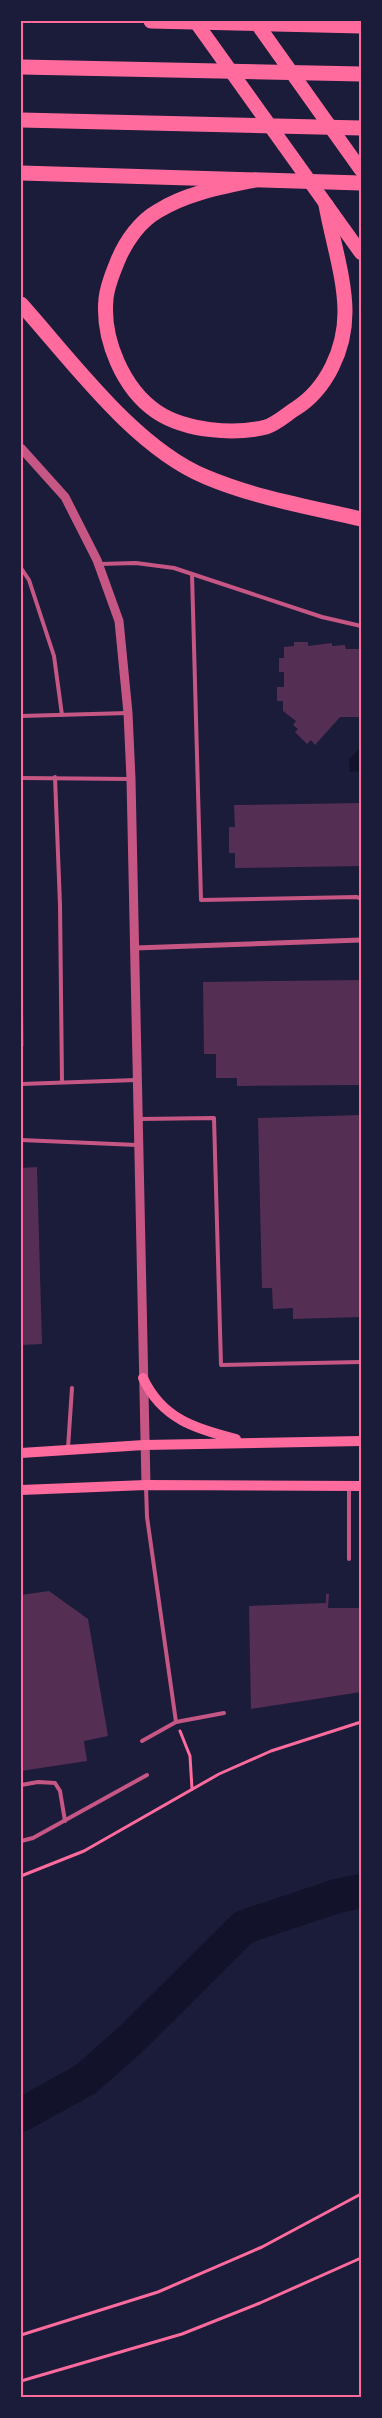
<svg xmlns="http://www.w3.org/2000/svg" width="382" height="2418" font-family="Montserrat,sans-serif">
  <rect width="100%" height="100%" fill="#1b1b3a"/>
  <!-- water -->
  <polygon fill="#12122b" points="361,747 361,771 350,772 349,759"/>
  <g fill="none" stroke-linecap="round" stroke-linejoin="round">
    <!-- river -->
    <polyline stroke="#12122b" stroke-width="34" points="21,2115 86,2079 131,2039 244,1927 337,1896 361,1891"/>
  </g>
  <!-- building -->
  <g fill="#542f53">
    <polygon points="294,642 308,642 308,646 332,643 332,646 345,645 346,649 361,649 359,717 340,717 315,745 311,740 307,744 295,732 298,729 293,725 296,721 283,711 283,701 277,701 277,687 284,687 284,672 279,672 279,658 284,658 284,647 294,646"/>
    <polygon points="361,803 361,866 235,868 235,853 229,853 229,827 235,827 234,805"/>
    <polygon points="361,980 361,1085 237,1086 237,1078 216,1078 216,1054 204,1054 203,982"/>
    <polygon points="21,994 23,994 24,1046 21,1047"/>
    <polygon points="361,1115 361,1317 293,1319 293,1308 273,1309 272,1288 262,1288 258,1118"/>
    <polygon points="37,1167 42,1344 21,1345 21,1168"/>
    <polygon points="49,1591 88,1619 108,1736 84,1741 87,1761 21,1771 21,1595"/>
    <polygon points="326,1594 329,1594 328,1608 361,1608 361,1692 251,1709 249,1606 326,1603"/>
  </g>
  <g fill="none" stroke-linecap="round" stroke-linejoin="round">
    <!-- path -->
    <g stroke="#ff6b9d" stroke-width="3">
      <polyline points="180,1731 190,1756 192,1789"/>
      <polyline points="21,1876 84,1851 219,1774 271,1751 361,1722"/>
      <polyline points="21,2335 158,2292 262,2247 361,2194"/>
      <polyline points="21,2381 182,2334 260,2303 361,2258"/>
    </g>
    <!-- service -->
    <g stroke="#c65784" stroke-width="4">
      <polyline points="99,564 136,563 174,568 322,617 361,626"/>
      <polyline points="21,568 29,580 54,656 62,715"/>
      <polyline points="192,574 201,900 357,897 361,899"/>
      <polyline points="21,716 128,713"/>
      <polyline points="55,777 60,905 62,1082"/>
      <polyline points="21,778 131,779"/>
      <polyline points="21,1084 136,1080"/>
      <polyline points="140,1119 214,1118 221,1365 361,1362"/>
      <polyline points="21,1140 137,1145"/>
      <polyline points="68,1448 72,1388"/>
      <polyline points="146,1486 147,1517 176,1722"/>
      <polyline points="349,1559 349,1487"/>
      <polyline points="142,1741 176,1722 224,1713"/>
      <polyline points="21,1785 38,1782 55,1783 60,1791 65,1821"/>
      <polyline points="21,1841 33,1838 147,1775"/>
    </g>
    <!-- minor -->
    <polyline stroke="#c65784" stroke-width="5" points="135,948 361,940"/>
    <!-- tertiary -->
    <polyline stroke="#c65784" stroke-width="9" points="21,448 65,497 97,560 119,621 128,713 131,779 146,1485"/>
    <!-- secondary -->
    <g stroke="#ff6b9d" stroke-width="10">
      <path d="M143 1378C162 1419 196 1429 236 1439"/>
      <polyline points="21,1453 144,1445 361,1441"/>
      <polyline points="21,1490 146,1485 361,1486"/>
    </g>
    <!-- trunk -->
    <g stroke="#ff6b9d" stroke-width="14">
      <polyline points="195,21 361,253"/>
      <polyline points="255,21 361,170"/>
    </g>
    <!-- motorway -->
    <g stroke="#ff6b9d" stroke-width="15">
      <polyline points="151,21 361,26"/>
      <polyline points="21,67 361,74"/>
      <polyline points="21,120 361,128"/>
      <polyline points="21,173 361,183"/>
      <path d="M255 180C222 187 187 193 158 211 140 221 126 241 118 260 113 272 107 286 106 299 102 339 123 389 157 412 186 431 234 435 266 427 276 424 287 414 295 409 327 389 345 349 345 312 345 278 332 239 326 205"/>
      <path d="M21 304C72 361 135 448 206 477 256 498 309 507 361 519"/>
    </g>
  </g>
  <!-- border -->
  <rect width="382" height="2418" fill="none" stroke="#1b1b3a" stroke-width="45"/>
  <rect x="22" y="22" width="338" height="2374" fill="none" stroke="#ff6b9d" stroke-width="2"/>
</svg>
